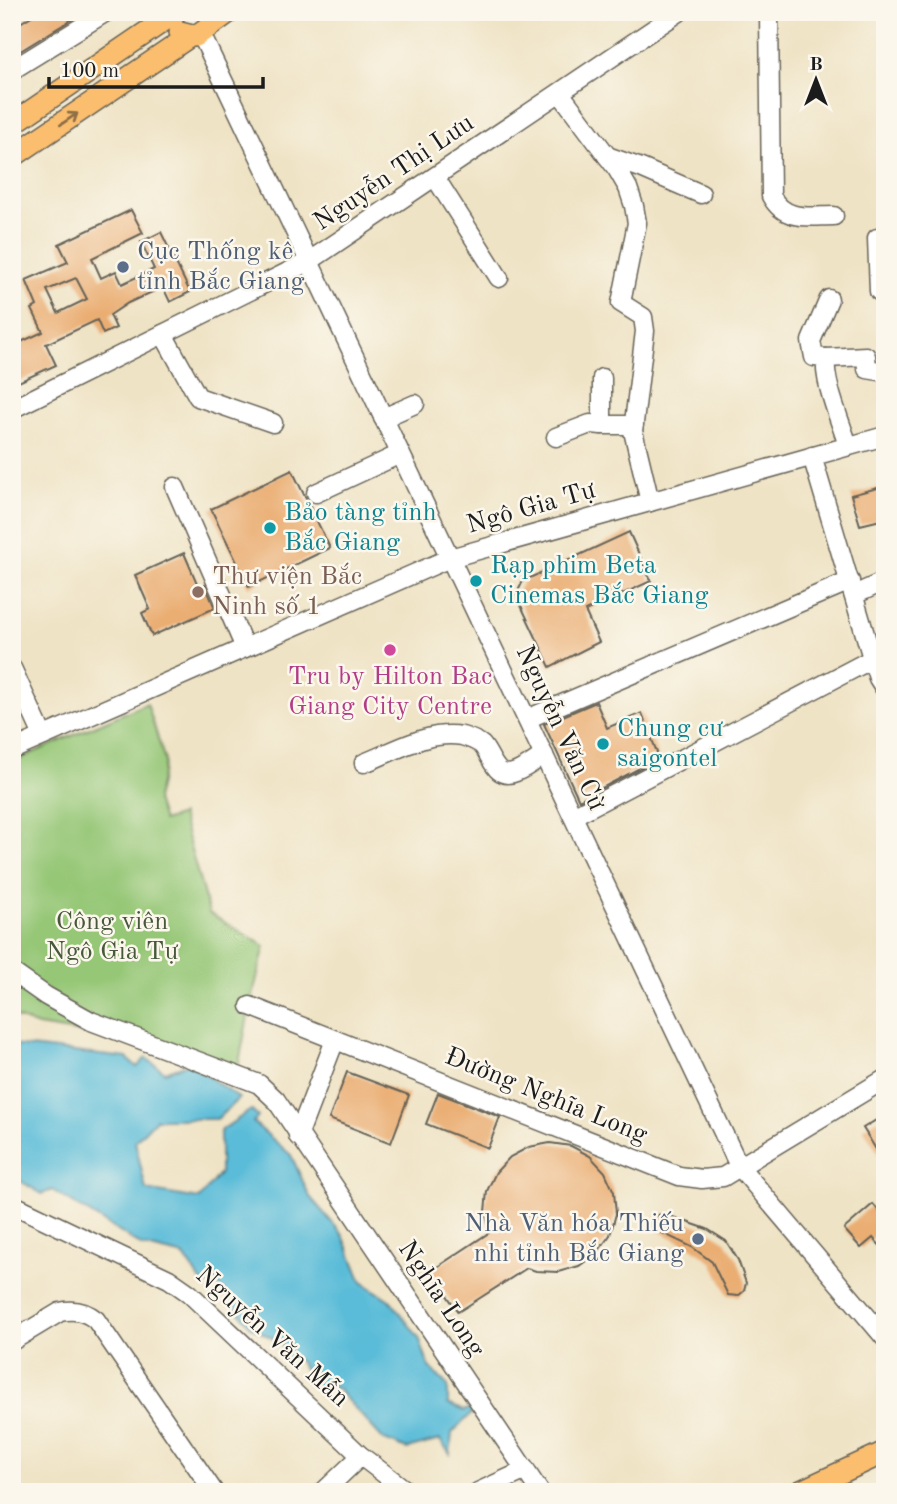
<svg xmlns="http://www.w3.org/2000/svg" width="897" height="1504" font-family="'Old Standard TT',serif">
  <rect width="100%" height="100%" fill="#fbf7ec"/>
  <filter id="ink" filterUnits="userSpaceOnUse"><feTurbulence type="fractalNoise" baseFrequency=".0143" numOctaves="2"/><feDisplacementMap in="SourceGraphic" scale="14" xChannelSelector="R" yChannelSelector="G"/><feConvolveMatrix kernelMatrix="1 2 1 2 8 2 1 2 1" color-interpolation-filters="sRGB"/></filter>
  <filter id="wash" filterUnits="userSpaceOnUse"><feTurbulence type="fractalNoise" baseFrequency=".00686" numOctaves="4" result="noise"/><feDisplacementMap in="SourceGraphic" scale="28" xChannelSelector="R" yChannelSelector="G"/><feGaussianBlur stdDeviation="1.57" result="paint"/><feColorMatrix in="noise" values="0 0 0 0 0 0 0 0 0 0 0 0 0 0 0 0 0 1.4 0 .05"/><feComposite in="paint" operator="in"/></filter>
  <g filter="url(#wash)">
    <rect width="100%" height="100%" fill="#efe3c5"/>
    <!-- green -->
    <polygon fill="#96c777" stroke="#59724a" stroke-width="2" points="147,703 165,761 156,800 163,821 181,815 209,913 265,946 250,1006 237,1073 137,1042 38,1026 12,1016 12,762"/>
    <!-- water -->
    <polygon fill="#5abcd8" stroke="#3b6c7a" stroke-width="2" points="12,1045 127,1058 137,1067 146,1058 165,1072 189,1063 239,1098 217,1119 156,1119 135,1141 146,1190 199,1199 220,1173 220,1131 251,1110 258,1117 253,1122 291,1155 310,1197 343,1235 362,1282 391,1301 419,1338 429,1367 448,1386 448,1404 464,1411 481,1404 452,1433 450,1454 440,1440 407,1449 384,1440 336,1388 317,1388 298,1360 284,1360 282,1343 251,1327 218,1284 203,1284 184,1256 142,1246 52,1190 42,1194 12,1176"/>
    <g id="blocks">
      <!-- building -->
      <g fill="#eaad72" fill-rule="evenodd">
        <polygon points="38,12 84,12 12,56 12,28"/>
        <path d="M131 210 143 233 92 258 101 278 116 271 122 284 154 269 141 242 161 232 190 292 170 302 163 287 128 303 110 315 116 328 103 334 97 320 46 344 56 365 12 385V346L43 332 32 309 37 306 26 280 68 262 59 244ZM76 278 87 299 58 313 47 290Z"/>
        <polygon points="292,470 330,548 249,587 211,509"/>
        <polygon points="885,486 885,519 860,525 851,495"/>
        <polygon points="629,532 651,581 585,611 599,642 550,667 516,595 523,581"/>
        <polygon points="184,553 199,588 205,585 215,608 152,636 142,613 150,609 135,575"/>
        <polygon points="596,702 607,728 642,713 659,758 579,800 544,724"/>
        <polygon points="347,1072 409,1095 391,1143 329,1119"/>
        <polygon points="438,1093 500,1117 488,1148 426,1124"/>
        <polygon points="878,1119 885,1131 885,1164 863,1128"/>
        <polygon points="550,1143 571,1146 590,1156 605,1172 614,1192 616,1214 610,1235 597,1253 579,1266 558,1272 536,1271 527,1268 458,1312 431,1271 490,1232 485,1212 487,1191 496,1172 510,1157 529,1147"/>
        <polygon points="873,1204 885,1218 885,1251 873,1238 861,1248 844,1229"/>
        <polygon points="664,1214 707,1229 726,1241 738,1260 746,1283 744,1291 738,1296 728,1295 712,1262 692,1247 658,1231 654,1226 655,1219 658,1215"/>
      </g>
    </g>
  </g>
  <g filter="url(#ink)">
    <use href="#blocks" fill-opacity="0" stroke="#666257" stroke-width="2"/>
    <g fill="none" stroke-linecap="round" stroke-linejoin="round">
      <defs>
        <g id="minor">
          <path d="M769 12 771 196C785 222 809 216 834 216"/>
          <polyline points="201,34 739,1166 885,1338"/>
          <polyline points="12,70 106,12"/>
          <polyline points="560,93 617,169 628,188 634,206 637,223 621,303 643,317 645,331 633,431 650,502"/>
          <polyline points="607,156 641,168 701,194"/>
          <polyline points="435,177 499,278"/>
          <polyline points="877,238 879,291 885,293"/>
          <path d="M829 299 811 341 814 357 826 358C823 382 841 422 848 446"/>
          <polyline points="163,334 198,397 273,423"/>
          <polyline points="826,358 866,356 867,369 885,372"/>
          <polyline points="602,378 602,425 634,425"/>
          <polyline points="12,409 308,262 679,12"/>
          <polyline points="383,418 415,404"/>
          <polyline points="556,437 590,424 602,425"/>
          <polyline points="812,456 878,678 885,689"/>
          <polyline points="175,487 245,648"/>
          <polyline points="316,493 400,454"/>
          <polyline points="854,595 885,581"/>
          <polyline points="12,668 43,736"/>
          <polyline points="527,719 850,581"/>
          <polyline points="12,750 450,558 885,436"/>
          <path d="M364 763C395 751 428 730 462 736 469 738 477 741 482 745 492 756 495 781 516 772 526 768 535 761 544 755"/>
          <polyline points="573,816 872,659"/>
          <polyline points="12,972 46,996 91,1021 259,1084 276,1100 540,1492"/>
          <polyline points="250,1006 679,1176 702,1179 723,1177 885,1079"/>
          <polyline points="298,1136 335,1040"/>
          <polyline points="12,1204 169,1279 189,1293 361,1456 408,1492"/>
          <path d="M12 1341 60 1312C74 1309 85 1311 96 1320L214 1492"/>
          <polyline points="323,1492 361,1456"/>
          <polyline points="478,1492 526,1470"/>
        </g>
        <g id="major">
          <polyline points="180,32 196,36 229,12"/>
          <polyline points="12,124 175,13"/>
          <polyline points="12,157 190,36"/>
          <polyline points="799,1492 885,1452"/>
        </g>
      </defs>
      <!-- minor casing -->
      <use href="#minor" stroke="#666257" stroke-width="21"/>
      <!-- major casing -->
      <use href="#major" stroke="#666257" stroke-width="24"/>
      <!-- minor -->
      <use href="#minor" stroke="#fff" stroke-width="18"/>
      <!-- major -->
      <use href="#major" stroke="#fbbe6e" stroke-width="21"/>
    </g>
    <!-- one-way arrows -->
    <defs><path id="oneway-shaft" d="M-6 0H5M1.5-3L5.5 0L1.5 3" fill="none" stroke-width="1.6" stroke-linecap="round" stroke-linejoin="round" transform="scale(1.75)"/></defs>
    <use stroke="#8c6d45" href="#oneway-shaft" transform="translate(69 119) rotate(-34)"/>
  </g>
  <!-- markers -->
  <g fill="#5c6f8a" stroke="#fbf7ec" stroke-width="2.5">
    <circle cx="123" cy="267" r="7"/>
    <circle cx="698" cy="1239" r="7"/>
  </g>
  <g fill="#0f9aa8" stroke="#fbf7ec" stroke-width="2.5">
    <circle cx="270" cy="528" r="7"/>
    <circle cx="476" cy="581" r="7"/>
    <circle cx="603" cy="744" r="7"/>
  </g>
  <circle fill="#8d6e63" stroke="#fbf7ec" stroke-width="2.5" cx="198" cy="592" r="7"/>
  <circle fill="#d1479c" stroke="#fbf7ec" stroke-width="2.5" cx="390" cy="650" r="7"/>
  <g text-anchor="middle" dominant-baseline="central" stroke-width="5" stroke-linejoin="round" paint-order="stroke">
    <!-- street labels -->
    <g font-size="26" fill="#1c1c1c" stroke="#fbf7ec">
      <text transform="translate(394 173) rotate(-34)">Nguyễn Thị Lưu</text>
      <text transform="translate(531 508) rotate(-16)">Ngô Gia Tự</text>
      <text transform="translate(560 728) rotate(65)">Nguyễn Văn Cừ</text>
      <text transform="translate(546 1096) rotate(22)">Đường Nghĩa Long</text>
      <text transform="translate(441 1299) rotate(56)">Nghĩa Long</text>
      <text transform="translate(272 1337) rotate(42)">Nguyễn Văn Mẫn</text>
    </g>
    <!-- service labels -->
    <g font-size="26" fill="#4e5e75" stroke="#fbf7ec" text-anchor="start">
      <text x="137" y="252">Cục Thống kê<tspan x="137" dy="30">tỉnh Bắc Giang</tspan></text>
      <text x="684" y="1224" text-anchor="end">Nhà Văn hóa Thiếu<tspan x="684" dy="30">nhi tỉnh Bắc Giang</tspan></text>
    </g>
    <!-- culture labels -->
    <g font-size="26" fill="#0d838f" stroke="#fbf7ec" text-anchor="start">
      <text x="284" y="513">Bảo tàng tỉnh<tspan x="284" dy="30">Bắc Giang</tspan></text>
      <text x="490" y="566">Rạp phim Beta<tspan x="490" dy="30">Cinemas Bắc Giang</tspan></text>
      <text x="617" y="729">Chung cư<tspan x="617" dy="30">saigontel</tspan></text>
    </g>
    <!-- education labels -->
    <g font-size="26" fill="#785e54" stroke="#fbf7ec" text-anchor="start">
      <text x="212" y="577">Thư viện Bắc<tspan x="212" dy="30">Ninh số 1</tspan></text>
    </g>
    <!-- hotel labels -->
    <g font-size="26" fill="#b23c85" stroke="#fbf7ec">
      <text x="390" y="677">Tru by Hilton Bac<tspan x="390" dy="30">Giang City Centre</tspan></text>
    </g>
    <!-- park labels -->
    <g font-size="26" fill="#47583c" stroke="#fbf7ec">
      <text x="112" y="922">Công viên<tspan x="112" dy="30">Ngô Gia Tự</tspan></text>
    </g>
  </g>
  <!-- margin -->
  <rect width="897" height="1504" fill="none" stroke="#fbf7ec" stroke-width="42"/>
  <!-- north arrow -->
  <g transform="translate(816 80)" stroke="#fbf7ec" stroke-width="5" paint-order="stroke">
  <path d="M0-5L12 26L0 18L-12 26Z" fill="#1c1c1c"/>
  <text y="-10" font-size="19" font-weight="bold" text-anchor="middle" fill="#1c1c1c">B</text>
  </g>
  <!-- scale -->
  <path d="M49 77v10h214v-10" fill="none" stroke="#1c1c1c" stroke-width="3.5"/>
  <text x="60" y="77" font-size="21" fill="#1c1c1c" stroke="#fbf7ec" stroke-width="5" paint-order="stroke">100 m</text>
</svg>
